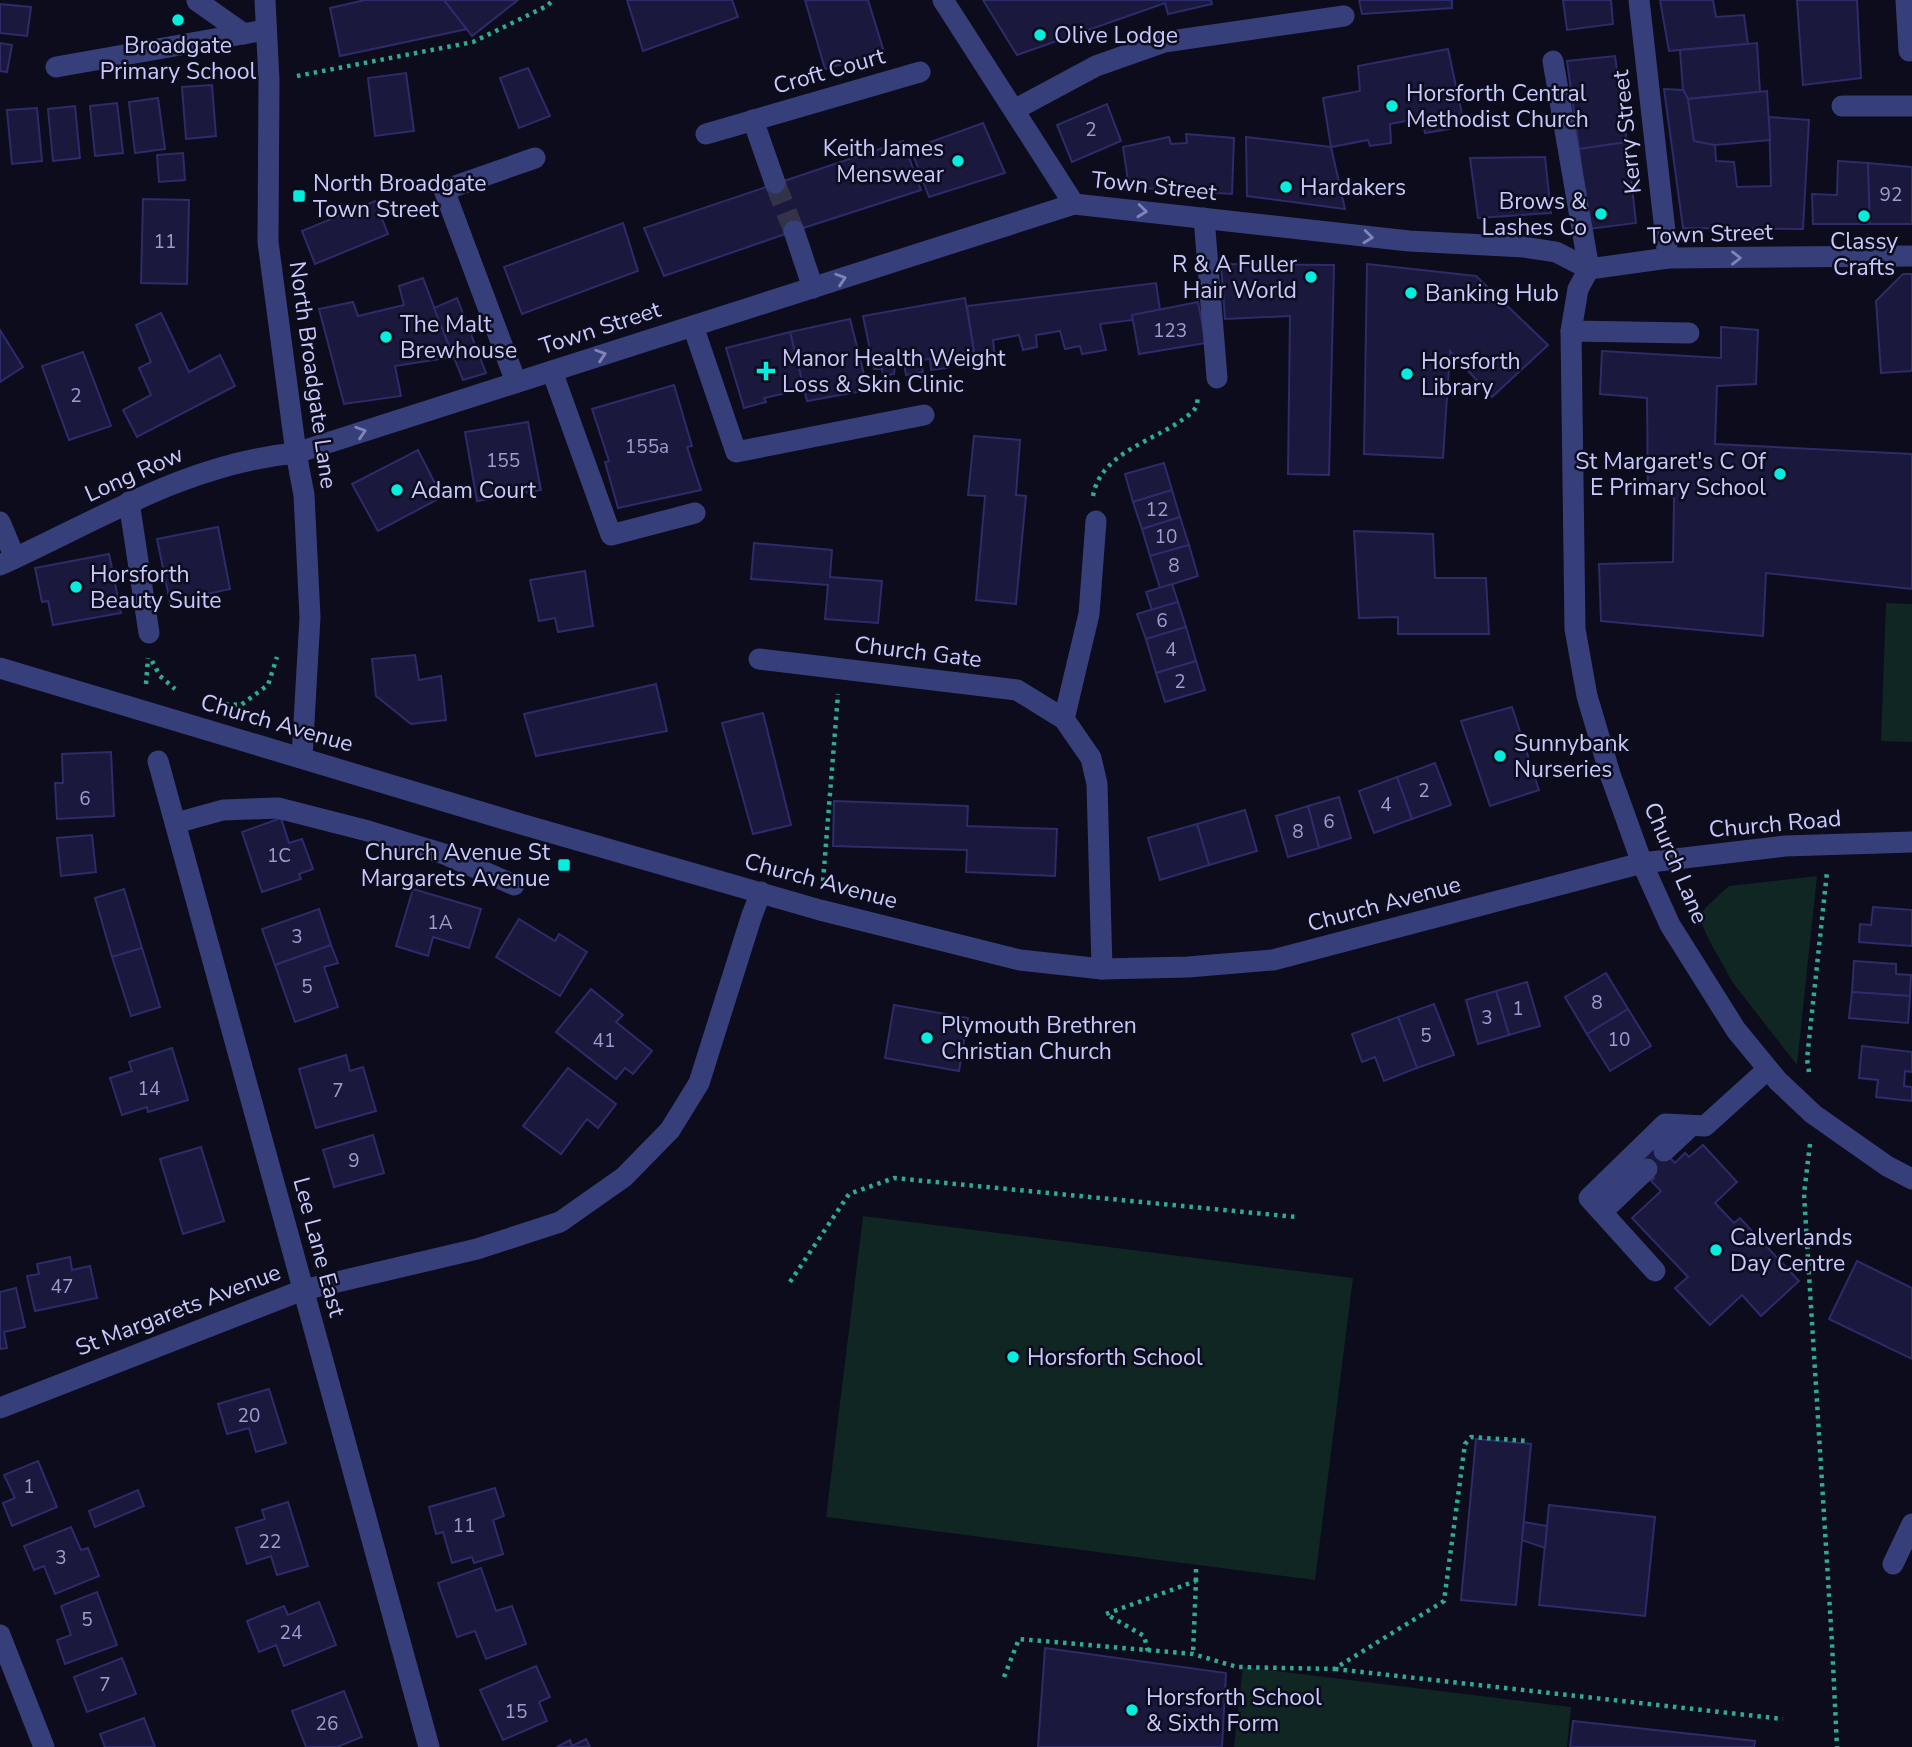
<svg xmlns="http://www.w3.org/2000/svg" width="1912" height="1747" font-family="'Nunito Sans',sans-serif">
  <rect width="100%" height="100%" fill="#0c0c1c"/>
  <!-- green -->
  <g fill="#0f2622">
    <polygon points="1886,603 1912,604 1912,742 1881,741"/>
    <polygon points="1817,876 1797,1065 1733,983 1710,942 1700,920 1701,914 1707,906 1729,886"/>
    <polygon points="863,1216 1353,1278 1315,1580 826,1517"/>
    <polygon points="1243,1667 1571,1707 1567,1747 1234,1747"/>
  </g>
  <!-- building -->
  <g fill="#1a183d" stroke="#2d2b69" stroke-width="2">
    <polygon points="365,0 444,0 467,29 340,56 330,8"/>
    <polygon points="444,0 518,0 472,36"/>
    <polygon points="627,0 732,0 738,17 643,51"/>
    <polygon points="805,0 868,0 884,52 825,69"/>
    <polygon points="983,0 1211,0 1212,4 1168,14 1165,3 1017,55"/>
    <polygon points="1359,0 1452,0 1452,8 1362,14"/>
    <polygon points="1563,0 1611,0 1613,24 1567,30"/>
    <polygon points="1660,0 1713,0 1716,17 1744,15 1748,44 1669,51"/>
    <polygon points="1797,0 1857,0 1861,78 1803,85"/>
    <polygon points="0,4 31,7 27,36 0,33"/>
    <polygon points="0,43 12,45 7,72 0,71"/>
    <polygon points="1757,43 1760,92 1688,99 1683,90 1680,50"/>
    <polygon points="1448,49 1462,114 1449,117 1450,129 1425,133 1422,118 1390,124 1391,143 1370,146 1368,140 1331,147 1323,98 1360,91 1358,66"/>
    <polygon points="1615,56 1627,142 1579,149 1567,61"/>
    <polygon points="528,68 550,116 519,128 500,78"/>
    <polygon points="406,73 414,131 375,136 368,78"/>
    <polygon points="212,85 216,136 186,139 182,87"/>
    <polygon points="1664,89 1683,90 1688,99 1694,141 1715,145 1716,161 1734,162 1737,187 1771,186 1769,117 1809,120 1803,229 1683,228"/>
    <polygon points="1767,91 1770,140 1715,145 1694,141 1688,99"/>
    <polygon points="158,98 165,149 135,153 129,102"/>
    <polygon points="117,103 123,153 95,156 90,106"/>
    <polygon points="1107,104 1121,141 1072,162 1057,125"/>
    <polygon points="75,106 80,158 53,161 48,109"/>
    <polygon points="37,108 42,161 12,164 7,110"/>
    <polygon points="983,123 1005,173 929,197 911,149"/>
    <polygon points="1186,134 1234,138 1232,194 1129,187 1123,147 1169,137 1171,144 1187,143"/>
    <polygon points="1246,137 1331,147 1345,209 1247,196"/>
    <polygon points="903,141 921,190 794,231 664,276 644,228"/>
    <polygon points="1627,142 1636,223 1589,229 1579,149"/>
    <polygon points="183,153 185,180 159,182 157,155"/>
    <polygon points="1545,157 1551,213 1478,218 1470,158"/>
    <polygon points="1838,161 1868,163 1870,224 1813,224 1812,194 1837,195"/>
    <polygon points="1868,163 1912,167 1912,224 1870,224"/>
    <polygon points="143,199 189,200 187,284 141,283"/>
    <polygon points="375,201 388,234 315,264 302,231"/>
    <polygon points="623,223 638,271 522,314 504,267"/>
    <polygon points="1221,264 1334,265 1329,475 1288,474 1290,316 1225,319"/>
    <polygon points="1367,264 1476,276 1548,345 1492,397 1450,351 1443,458 1364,454"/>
    <polygon points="1903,274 1912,274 1912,371 1881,373 1876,301"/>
    <polygon points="423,278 453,357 395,366 401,396 344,404 319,309 353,302 358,316 404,305 399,286"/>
    <polygon points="1156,283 1160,310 1132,315 1133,320 1100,324 1106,350 1082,354 1080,346 1065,349 1060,331 1036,335 1037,347 1023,350 1019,335 993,340 995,358 975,360 967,306"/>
    <polygon points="457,298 486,373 463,380 434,308"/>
    <polygon points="965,298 974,351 944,356 947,368 931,370 930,359 921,360 923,372 906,375 904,364 895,365 894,374 883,376 882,369 874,369 863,316"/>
    <polygon points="1198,302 1206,343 1139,354 1132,315"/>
    <polygon points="161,313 189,372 220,355 235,386 137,437 123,410 151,395 139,368 151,362 136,325"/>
    <polygon points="850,319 868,390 807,401 790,332"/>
    <polygon points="1721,327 1758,330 1756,384 1717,386 1715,444 1912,454 1912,589 1766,573 1763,636 1601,621 1599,564 1673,562 1674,497 1648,493 1647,398 1600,394 1602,351 1721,358"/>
    <polygon points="0,330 23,367 0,382"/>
    <polygon points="790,332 804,389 764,398 766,402 744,408 726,348"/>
    <polygon points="83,352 111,426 69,440 42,366"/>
    <polygon points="674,385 692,446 687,447 701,490 618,508 605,462 609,461 592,409"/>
    <polygon points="528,422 541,490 477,501 465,432"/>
    <polygon points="974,436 1020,440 1016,495 1026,496 1016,604 976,600 985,496 968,495"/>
    <polygon points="418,450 442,497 378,531 352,484"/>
    <polygon points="1164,463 1172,490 1133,502 1125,474"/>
    <polygon points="1172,490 1180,517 1142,529 1133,502"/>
    <polygon points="1180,517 1189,545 1150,556 1142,529"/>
    <polygon points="218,527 230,589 170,602 157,539"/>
    <polygon points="1354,531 1433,534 1435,578 1486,578 1489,634 1398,634 1398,617 1359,618"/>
    <polygon points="754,543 832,550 830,577 882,581 878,623 825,619 828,585 751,579"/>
    <polygon points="1189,545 1198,576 1160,588 1150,556"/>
    <polygon points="109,554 121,613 53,625 48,601 42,602 35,568"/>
    <polygon points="585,571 593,626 558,632 555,618 539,621 530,580"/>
    <polygon points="1172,584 1178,602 1152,610 1146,592"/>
    <polygon points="1178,602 1186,627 1146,639 1137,614"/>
    <polygon points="1186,627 1196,661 1156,673 1146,639"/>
    <polygon points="415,655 419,680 441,676 446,720 411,724 376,696 372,659"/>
    <polygon points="1196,661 1205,690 1165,702 1156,673"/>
    <polygon points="656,684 667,731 536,756 524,714"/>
    <polygon points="1512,707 1539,790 1490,806 1461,721"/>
    <polygon points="763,713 791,825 753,834 722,723"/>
    <polygon points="111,752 114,816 57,819 55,783 63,783 62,754"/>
    <polygon points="1435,763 1451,805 1412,819 1397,777"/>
    <polygon points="1397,777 1412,819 1374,833 1359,791"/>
    <polygon points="1339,797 1351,838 1319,848 1308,806"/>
    <polygon points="834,801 968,806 967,826 1057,829 1055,876 966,872 967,850 833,846"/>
    <polygon points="1308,806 1319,848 1288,857 1276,816"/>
    <polygon points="1245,810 1257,851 1209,865 1197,824"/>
    <polygon points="281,818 289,843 302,839 313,869 299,874 301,879 262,892 242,832"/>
    <polygon points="1197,824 1209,865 1160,880 1148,838"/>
    <polygon points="92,835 96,872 61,876 57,838"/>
    <polygon points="124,889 142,948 112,957 95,898"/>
    <polygon points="413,889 481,909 469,948 433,937 428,956 396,946"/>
    <polygon points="1873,907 1912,910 1912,946 1859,942 1860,924 1871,925"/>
    <polygon points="319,909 331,945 275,965 262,929"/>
    <polygon points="519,919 555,941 559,934 587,952 560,996 496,957"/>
    <polygon points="331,945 338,963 324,967 338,1007 295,1022 275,965"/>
    <polygon points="142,948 160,1007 131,1016 112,957"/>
    <polygon points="1854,961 1896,964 1896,974 1911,975 1910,996 1852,992"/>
    <polygon points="1606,973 1628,1009 1587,1034 1565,997"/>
    <polygon points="1527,982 1540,1026 1509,1035 1496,991"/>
    <polygon points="591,989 623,1015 616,1022 652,1051 633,1074 625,1068 616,1079 556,1032"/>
    <polygon points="1496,991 1509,1035 1478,1044 1466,1000"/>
    <polygon points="1852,992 1910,996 1908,1023 1849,1018"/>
    <polygon points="1434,1004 1454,1055 1417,1068 1398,1017"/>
    <polygon points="894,1005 968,1018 959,1071 885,1058"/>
    <polygon points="1628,1009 1651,1046 1610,1071 1587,1034"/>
    <polygon points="1398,1017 1417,1068 1384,1081 1375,1057 1362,1062 1352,1034"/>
    <polygon points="1862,1046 1912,1052 1912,1072 1905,1071 1904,1086 1912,1087 1912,1101 1876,1097 1878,1080 1859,1078"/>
    <polygon points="172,1048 188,1100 148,1112 147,1107 122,1115 110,1078 132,1071 129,1062"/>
    <polygon points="346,1055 350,1071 363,1067 376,1111 316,1128 299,1069"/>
    <polygon points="568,1068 616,1104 598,1128 587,1119 561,1154 523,1126"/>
    <polygon points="373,1135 384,1173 334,1187 323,1150"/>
    <polygon points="1656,1143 1675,1163 1685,1153 1689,1157 1703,1145 1737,1182 1715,1203 1734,1223 1740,1218 1799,1281 1761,1316 1742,1295 1710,1325 1675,1288 1688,1277 1632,1218 1661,1191 1651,1181 1654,1178 1638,1160"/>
    <polygon points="201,1147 224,1221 183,1234 160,1159"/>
    <polygon points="70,1257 72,1270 90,1266 97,1298 35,1311 27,1276 39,1274 37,1264"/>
    <polygon points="1857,1261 1912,1288 1912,1359 1829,1319"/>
    <polygon points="16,1288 25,1327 4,1332 7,1348 0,1349 0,1292"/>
    <polygon points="269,1389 286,1443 256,1452 249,1428 227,1434 218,1404"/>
    <polygon points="1476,1439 1531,1444 1516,1605 1461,1600"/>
    <polygon points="38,1461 57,1507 12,1526 3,1503 15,1498 4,1475"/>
    <polygon points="495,1488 504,1516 493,1520 503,1554 474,1563 472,1557 452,1563 443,1532 436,1534 429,1507"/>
    <polygon points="138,1490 144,1506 95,1527 89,1511"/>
    <polygon points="288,1502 308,1566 277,1575 271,1556 247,1564 236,1528 265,1519 262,1510"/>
    <polygon points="1549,1505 1655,1517 1645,1616 1539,1605"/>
    <polygon points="1524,1522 1547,1526 1545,1548 1522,1540"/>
    <polygon points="71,1527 81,1550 88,1548 99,1576 55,1594 44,1566 34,1570 24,1546"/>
    <polygon points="481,1568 496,1611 512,1606 526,1644 486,1659 475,1631 457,1637 438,1583"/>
    <polygon points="97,1592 117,1645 65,1664 57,1640 71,1635 61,1606"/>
    <polygon points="319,1602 336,1645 284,1666 276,1645 259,1652 247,1621 284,1606 288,1615"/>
    <polygon points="1045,1648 1226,1673 1222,1747 1038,1747"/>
    <polygon points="122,1658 136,1694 87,1712 74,1677"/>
    <polygon points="536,1666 550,1697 539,1702 547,1721 503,1740 480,1690"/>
    <polygon points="344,1691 362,1737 337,1747 306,1747 292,1711"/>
    <polygon points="144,1718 155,1747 105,1747 100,1734"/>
    <polygon points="1573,1721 1755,1741 1754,1747 1570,1747"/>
    <polygon points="586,1739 590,1747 557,1747 570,1740 572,1746"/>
  </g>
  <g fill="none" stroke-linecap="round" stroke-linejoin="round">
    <!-- minor-tunnel -->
    <polyline stroke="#323249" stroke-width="21" stroke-dasharray="21 10" stroke-linecap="butt" points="775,183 794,231"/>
    <!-- path -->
    <g stroke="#2fab90" stroke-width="4.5" stroke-dasharray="3.5 5" stroke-linecap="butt">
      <polyline points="297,76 473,42 547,6 553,0"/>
      <path d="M1093 496C1100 456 1146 443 1176 424 1182 420 1193 413 1196 407 1198 403 1197 399 1198 396"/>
      <polyline points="152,661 160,676 175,689"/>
      <polyline points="146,684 148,658"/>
      <polyline points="225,704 241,705 268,685 277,657"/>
      <polyline points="823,881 838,694"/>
      <polyline points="1809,1072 1807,1059 1827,872"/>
      <polyline points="1810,1144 1804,1194 1832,1643 1837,1747"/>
      <polyline points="790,1282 849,1194 894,1178 1296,1217"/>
      <polyline points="1196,1581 1196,1565"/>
      <polyline points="1148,1651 1144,1636 1106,1614 1196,1581 1193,1654"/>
      <polyline points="1335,1669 1783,1719"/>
      <polyline points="1004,1677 1019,1639 1193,1654 1237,1667 1334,1669 1444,1601 1465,1444 1471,1437 1528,1441"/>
    </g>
    <!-- minor -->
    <g stroke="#373f7b" stroke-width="21">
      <polyline points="265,0 269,81 268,242 296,453 304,495 310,617 302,757"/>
      <polyline points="943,0 1074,204"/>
      <polyline points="1639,0 1668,258"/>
      <polyline points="1906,0 1909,51"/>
      <polyline points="197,1 244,34"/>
      <polyline points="1553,61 1589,269"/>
      <polyline points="56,67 265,30"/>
      <polyline points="1842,106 1912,106"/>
      <polyline points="1014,110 1096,66 1164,42 1344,16"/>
      <polyline points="753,120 775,183"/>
      <polyline points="706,134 920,72"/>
      <polyline points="1204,218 1217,378"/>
      <polyline points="794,231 813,288"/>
      <polyline points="1589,269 1578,289 1571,331 1575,629 1587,696 1610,774 1642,863 1670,925 1736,1030 1778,1081 1813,1114 1887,1166 1912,1179"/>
      <polyline points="693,326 736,452 924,415"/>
      <polyline points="1571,331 1689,333"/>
      <polyline points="552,371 611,535 695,513"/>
      <polyline points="516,382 444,190 535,158"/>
      <polyline points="129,502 149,633"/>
      <polyline points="0,522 15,558"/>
      <path d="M0 565C97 521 188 463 296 453L1074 204 1409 241 1524 247 1556 252 1589 269 1668 258 1912 256"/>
      <polyline points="759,659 1017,690 1064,719 1091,758 1097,784 1102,969"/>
      <polyline points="0,668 521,824 820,910 1020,960 1102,969 1188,967 1273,960 1642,863 1785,846 1912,842"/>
      <polyline points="1064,719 1089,614 1096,521"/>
      <polyline points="158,761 429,1747"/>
      <polyline points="176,823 223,810 278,808 368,831 444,854 514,885"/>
      <polyline points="1664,1151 1691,1126"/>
      <polyline points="1602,1212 1647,1169"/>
      <polyline points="1655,1271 1589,1198 1665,1124 1705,1126 1768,1069"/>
      <polyline points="0,1408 303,1290 477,1249 560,1222 624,1177 670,1130 699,1083 752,915 761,892"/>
      <polyline points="1893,1564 1912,1524"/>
      <polyline points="0,1635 44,1747"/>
    </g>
  </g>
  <!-- one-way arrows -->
  <defs><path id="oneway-chevron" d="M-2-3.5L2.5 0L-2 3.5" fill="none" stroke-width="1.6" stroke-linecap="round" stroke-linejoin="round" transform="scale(1.75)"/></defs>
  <g stroke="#8084bc">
    <use href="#oneway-chevron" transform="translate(1142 211) rotate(6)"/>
    <use href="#oneway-chevron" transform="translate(1368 237) rotate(6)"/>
    <use href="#oneway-chevron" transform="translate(1736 258)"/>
    <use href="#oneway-chevron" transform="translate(841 279) rotate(-18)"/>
    <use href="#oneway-chevron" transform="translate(601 355) rotate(-18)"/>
    <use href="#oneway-chevron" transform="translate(361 432) rotate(-18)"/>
  </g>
  <!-- markers -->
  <g fill="#04eee0" stroke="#0c0c1c" stroke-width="2.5">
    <circle cx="178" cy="20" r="7"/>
    <circle cx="1040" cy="35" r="7"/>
    <circle cx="1392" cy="106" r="7"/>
    <circle cx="958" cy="161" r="7"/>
    <circle cx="1286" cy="187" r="7"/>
    <rect x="292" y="189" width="14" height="14" rx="3.5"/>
    <circle cx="1601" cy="214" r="7"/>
    <circle cx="1864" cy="216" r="7"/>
    <circle cx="1311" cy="277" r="7"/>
    <circle cx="1411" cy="293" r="7"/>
    <circle cx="386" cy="337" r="7"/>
    <path d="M762.5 360.5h7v7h7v7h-7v7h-7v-7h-7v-7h7z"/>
    <circle cx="1407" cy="374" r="7"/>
    <circle cx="1780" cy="474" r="7"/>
    <circle cx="397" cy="490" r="7"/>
    <circle cx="76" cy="587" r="7"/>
    <circle cx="1500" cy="756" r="7"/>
    <rect x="557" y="858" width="14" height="14" rx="3.5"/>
    <circle cx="927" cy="1038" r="7"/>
    <circle cx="1716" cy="1250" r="7"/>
    <circle cx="1013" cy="1357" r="7"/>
    <circle cx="1132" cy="1710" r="7"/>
  </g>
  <g text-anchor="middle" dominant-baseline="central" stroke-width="5" stroke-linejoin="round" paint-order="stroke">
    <!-- number labels -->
    <g font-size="19" fill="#9c9ece">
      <text x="1091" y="130">2</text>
      <text x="1891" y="195">92</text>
      <text x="165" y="242">11</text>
      <text x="1170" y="331">123</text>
      <text x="76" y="396">2</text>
      <text x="647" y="447">155a</text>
      <text x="503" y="461">155</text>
      <text x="1157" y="510">12</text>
      <text x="1166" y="537">10</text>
      <text x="1174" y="566">8</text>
      <text x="1162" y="621">6</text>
      <text x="1171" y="650">4</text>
      <text x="1180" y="682">2</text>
      <text x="1424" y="791">2</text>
      <text x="85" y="799">6</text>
      <text x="1386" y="805">4</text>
      <text x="1329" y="822">6</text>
      <text x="1298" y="832">8</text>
      <text x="279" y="856">1C</text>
      <text x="440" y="923">1A</text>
      <text x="297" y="937">3</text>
      <text x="307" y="987">5</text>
      <text x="1597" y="1003">8</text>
      <text x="1518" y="1009">1</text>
      <text x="1487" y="1018">3</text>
      <text x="1426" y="1036">5</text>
      <text x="1619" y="1040">10</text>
      <text x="604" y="1041">41</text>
      <text x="149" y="1089">14</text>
      <text x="338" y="1091">7</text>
      <text x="354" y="1161">9</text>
      <text x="62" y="1287">47</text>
      <text x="249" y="1416">20</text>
      <text x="29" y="1487">1</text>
      <text x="464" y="1526">11</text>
      <text x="270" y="1542">22</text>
      <text x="61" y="1558">3</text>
      <text x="87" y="1620">5</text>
      <text x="291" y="1633">24</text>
      <text x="105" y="1685">7</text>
      <text x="516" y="1712">15</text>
      <text x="327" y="1724">26</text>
    </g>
    <!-- poi labels -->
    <g font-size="23" fill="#c8cafe" stroke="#0c0c1c" text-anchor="start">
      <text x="1054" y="35">Olive Lodge</text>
      <text x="178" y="45" text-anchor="middle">Broadgate<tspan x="178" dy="26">Primary School</tspan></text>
      <text x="1406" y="93">Horsforth Central<tspan x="1406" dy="26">Methodist Church</tspan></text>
      <text x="944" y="148" text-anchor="end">Keith James<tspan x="944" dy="26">Menswear</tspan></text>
      <text x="313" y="183">North Broadgate<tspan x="313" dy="26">Town Street</tspan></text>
      <text x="1300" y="187">Hardakers</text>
      <text x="1587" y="201" text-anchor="end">Brows &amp;<tspan x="1587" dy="26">Lashes Co</tspan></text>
      <text x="1864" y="241" text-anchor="middle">Classy<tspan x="1864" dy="26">Crafts</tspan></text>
      <text x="1297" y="264" text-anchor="end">R &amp; A Fuller<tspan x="1297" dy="26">Hair World</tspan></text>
      <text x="1425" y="293">Banking Hub</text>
      <text x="400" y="324">The Malt<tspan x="400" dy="26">Brewhouse</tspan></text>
      <text x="782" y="358">Manor Health Weight<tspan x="782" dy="26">Loss &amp; Skin Clinic</tspan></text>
      <text x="1421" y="361">Horsforth<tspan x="1421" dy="26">Library</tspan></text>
      <text x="1766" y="461" text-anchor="end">St Margaret's C Of<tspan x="1766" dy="26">E Primary School</tspan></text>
      <text x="411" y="490">Adam Court</text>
      <text x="90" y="574">Horsforth<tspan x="90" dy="26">Beauty Suite</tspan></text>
      <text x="1514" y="743">Sunnybank<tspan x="1514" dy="26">Nurseries</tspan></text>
      <text x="550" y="852" text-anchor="end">Church Avenue St<tspan x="550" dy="26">Margarets Avenue</tspan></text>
      <text x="941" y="1025">Plymouth Brethren<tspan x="941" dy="26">Christian Church</tspan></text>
      <text x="1730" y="1237">Calverlands<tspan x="1730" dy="26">Day Centre</tspan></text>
      <text x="1027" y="1357">Horsforth School</text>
      <text x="1146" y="1697">Horsforth School<tspan x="1146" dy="26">&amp; Sixth Form</tspan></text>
    </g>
    <!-- street labels -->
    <g font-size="23" fill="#c8cafe" stroke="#0c0c1c">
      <text transform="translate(829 71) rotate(-16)">Croft Court</text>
      <text transform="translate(1627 132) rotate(-96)">Kerry Street</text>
      <text transform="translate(1154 186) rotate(6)">Town Street</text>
      <text transform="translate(1710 234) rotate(-2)">Town Street</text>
      <text transform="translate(600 328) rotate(-18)">Town Street</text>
      <text transform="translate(313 375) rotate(82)">North Broadgate Lane</text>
      <text transform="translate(134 474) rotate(-24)">Long Row</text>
      <text transform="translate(918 652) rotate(7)">Church Gate</text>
      <text transform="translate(277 723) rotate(16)">Church Avenue</text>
      <text transform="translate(1775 824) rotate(-5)">Church Road</text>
      <text transform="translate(1676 863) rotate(67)">Church Lane</text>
      <text transform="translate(821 881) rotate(15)">Church Avenue</text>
      <text transform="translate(1384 904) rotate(-15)">Church Avenue</text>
      <text transform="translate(319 1247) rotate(75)">Lee Lane East</text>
      <text transform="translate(178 1310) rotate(-21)">St Margarets Avenue</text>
    </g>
  </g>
</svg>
